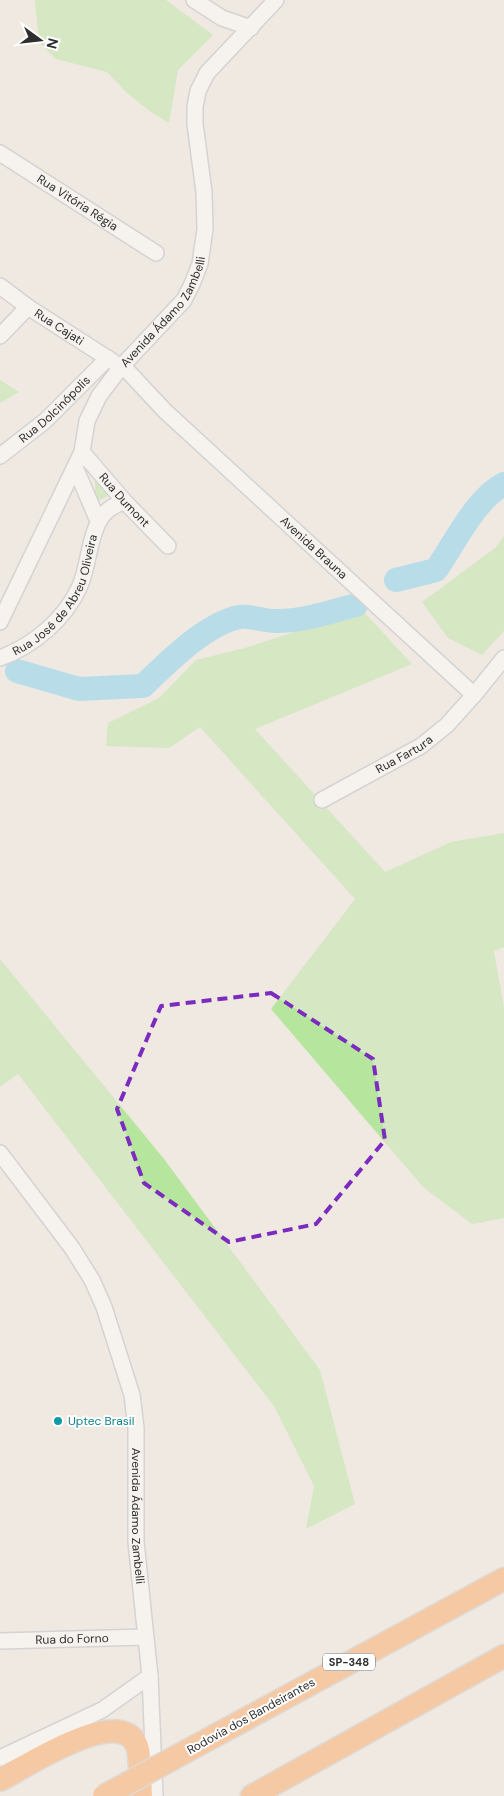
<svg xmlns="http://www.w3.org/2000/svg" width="504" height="1796" font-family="'DM Sans',sans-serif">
  <rect width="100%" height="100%" fill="#efe9e1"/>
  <!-- green -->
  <g fill="#b6e59e">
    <polygon points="35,0 166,0 213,35 178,70 169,123 151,112 128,94 107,72 56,59 39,42"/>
    <polygon points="0,380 19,392 0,403"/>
    <polygon points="95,481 114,493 95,502"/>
    <polygon points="504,536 504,631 482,655 448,638 422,602 495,548"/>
    <polygon points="362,610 412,664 255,729 385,872 451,842 504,833 504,947 494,951 504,1008 504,1218 472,1224 423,1187 271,1009 355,899 200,727 169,748 106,746 108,723 159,698 196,660 245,648"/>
    <polygon points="0,959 164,1159 320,1370 355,1504 306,1529 314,1486 274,1406 18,1074 0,1087"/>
  </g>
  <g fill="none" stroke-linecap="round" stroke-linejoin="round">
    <!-- river -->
    <g stroke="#75cff0" stroke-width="24">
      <path d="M396 580 436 570C454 544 476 498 504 484"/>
      <path d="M17 671 79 689 143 686C168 662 204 625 239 617 251 615 265 622 277 621 305 621 329 612 356 605"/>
    </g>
    <defs>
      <g id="minor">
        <polyline points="194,0 222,18 251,28"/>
        <path id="s1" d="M0 153 156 253"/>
        <path id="s2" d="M0 286 28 307 115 363"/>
        <polyline points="0,336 28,307"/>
        <path id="s3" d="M122 365 165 411 474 695 504 658"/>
        <path id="s4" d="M82 452 125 502 168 546"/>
        <path id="s5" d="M0 456 45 421 108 358"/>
        <polyline points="75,467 98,521"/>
        <path id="s6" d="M0 622 82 452 87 421 99 396 121 367 184 300 192 284 200 264 205 229 204 192 195 124V107L198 91 207 73 276 0"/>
        <path id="s7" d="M0 658C33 646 64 620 79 588 93 559 86 510 125 502"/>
        <path id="s8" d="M322 800 421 746 447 725 474 695"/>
        <path id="s9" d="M0 1153 72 1248 92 1280 104 1307 132 1395 136 1428V1542L150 1676 155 1796"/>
        <path id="s10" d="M0 1641 145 1637"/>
        <polyline points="0,1758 102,1710 150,1676"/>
      </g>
      <g id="highway">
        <polyline points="196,1746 504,1579"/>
        <path d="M0 1780C25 1767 121 1703 137 1746 141 1758 140 1782 141 1796"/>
        <polyline points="252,1796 504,1656"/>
      </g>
    </defs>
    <!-- minor casing -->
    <use href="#minor" stroke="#b4b7c1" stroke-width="18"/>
    <!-- highway casing -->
    <use href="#highway" stroke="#c9c9c9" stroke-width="25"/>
    <!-- minor -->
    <use href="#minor" stroke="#fff" stroke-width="15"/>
    <!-- highway -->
    <use href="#highway" stroke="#ffa35c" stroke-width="22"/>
    <defs>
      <polyline id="highway-bridge" points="104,1796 196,1746"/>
    </defs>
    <!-- highway-bridge casing -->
    <use href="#highway-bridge" stroke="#c9c9c9" stroke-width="25" stroke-linecap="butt"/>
    <!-- highway-bridge -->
    <use href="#highway-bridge" stroke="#ffa35c" stroke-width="22"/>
  </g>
  <!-- marked area -->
  <path d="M0 0H504V1796H0ZM271 993 373 1059 385 1140 316 1224 229 1242 144 1183 117 1109 161 1006Z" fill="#efe9e1" fill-opacity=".55" fill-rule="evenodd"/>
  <path fill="none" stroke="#7b2cbf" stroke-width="4" stroke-dasharray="10 6" stroke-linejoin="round" d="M271 993 373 1059 385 1140 316 1224 229 1242 144 1183 117 1109 161 1006Z"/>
  <!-- markers -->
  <circle fill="#0f9aa8" stroke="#fff" stroke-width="2" cx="58" cy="1421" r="5"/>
  <g text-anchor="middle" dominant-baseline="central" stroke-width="4" stroke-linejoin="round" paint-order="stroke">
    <!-- shield labels -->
    <rect fill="#fff" stroke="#6d6d6d" stroke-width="1" x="323" y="1653.5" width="52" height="17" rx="4"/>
    <g font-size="11" font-weight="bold" fill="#2e2e2e">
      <text x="349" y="1662">SP-348</text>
    </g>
    <!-- street labels -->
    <g font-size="12" fill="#2e2e2e" stroke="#fff">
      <text stroke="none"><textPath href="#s1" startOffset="92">Rua Vitória Régia</textPath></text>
      <text stroke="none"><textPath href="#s6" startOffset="355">Avenida Ádamo Zambelli</textPath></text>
      <text stroke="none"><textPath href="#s2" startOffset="72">Rua Cajati</textPath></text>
      <text stroke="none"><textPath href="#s5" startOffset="72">Rua Dolcinópolis</textPath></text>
      <text stroke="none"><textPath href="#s4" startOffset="64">Rua Dumont</textPath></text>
      <text stroke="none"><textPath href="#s3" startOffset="265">Avenida Brauna</textPath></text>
      <text stroke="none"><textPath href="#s7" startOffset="89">Rua José de Abreu Oliveira</textPath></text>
      <text stroke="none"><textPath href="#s8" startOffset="94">Rua Fartura</textPath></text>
      <text stroke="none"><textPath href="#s9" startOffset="400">Avenida Ádamo Zambelli</textPath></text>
      <text stroke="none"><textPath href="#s10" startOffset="72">Rua do Forno</textPath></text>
      <text transform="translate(251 1716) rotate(-29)">Rodovia dos Bandeirantes</text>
    </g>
    <!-- culture labels -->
    <g font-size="12" fill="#0d838f" stroke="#fff" text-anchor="start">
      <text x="68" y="1421">Uptec Brasil</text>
    </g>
  </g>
  <!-- north arrow -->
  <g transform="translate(40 40) rotate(105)" stroke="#ffffff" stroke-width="4" paint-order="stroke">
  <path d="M0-4L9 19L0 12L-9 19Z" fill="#2e2e2e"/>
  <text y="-8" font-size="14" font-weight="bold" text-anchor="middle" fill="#2e2e2e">N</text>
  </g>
</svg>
